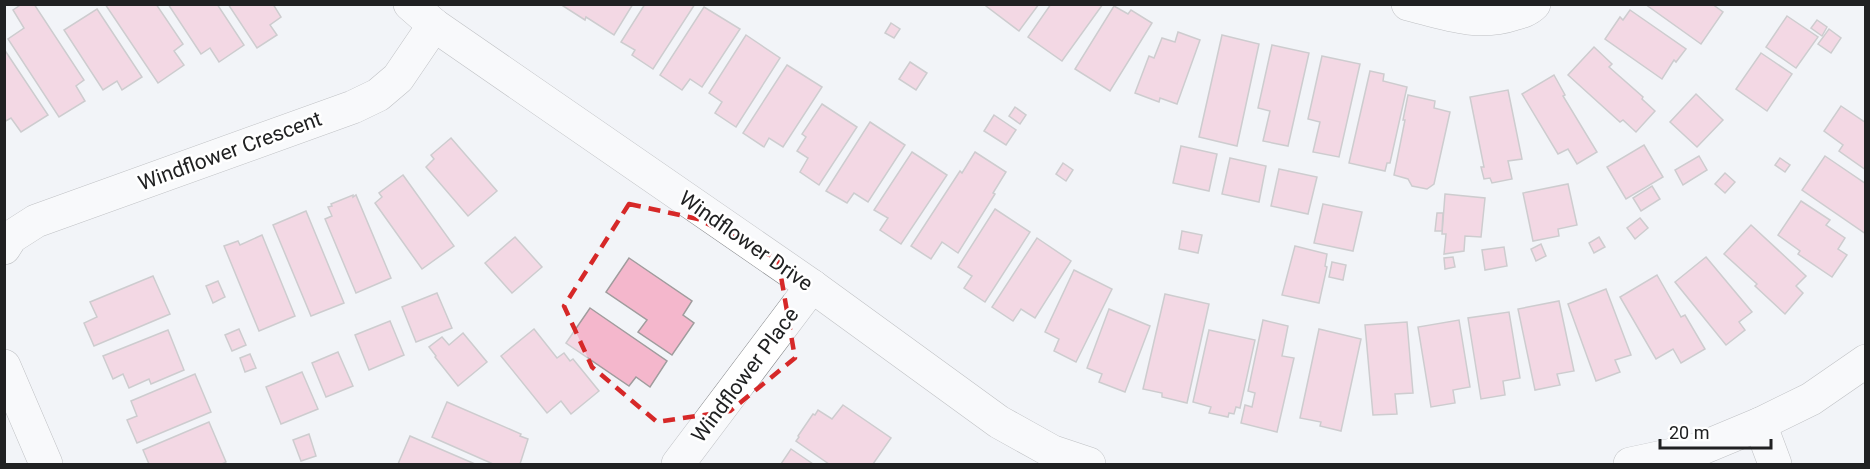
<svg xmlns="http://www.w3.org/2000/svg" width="1870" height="469" font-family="Roboto,sans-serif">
  <rect width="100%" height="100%" fill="#f2f4f8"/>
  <!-- building -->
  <g fill="#f4b7cc" stroke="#a09c9d" stroke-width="1.5">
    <polygon points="22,4 34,4 84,80 76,86 85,101 59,117 8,39 24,28 13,10"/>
    <polygon points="105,4 156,4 183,44 174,51 184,65 158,83"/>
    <polygon points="168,4 217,4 244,45 219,62 210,48 201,54"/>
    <polygon points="228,4 273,4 281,17 270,25 277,35 257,48"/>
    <polygon points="560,4 633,4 614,35 586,17 585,20"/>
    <polygon points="645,4 695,4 653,69 632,55 635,50 621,42"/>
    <polygon points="987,4 1039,4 1019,31 986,6"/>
    <polygon points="1051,4 1103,4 1062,61 1028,37"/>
    <polygon points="1645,4 1712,4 1723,12 1701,44"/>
    <polygon points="1114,6 1128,14 1131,10 1152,23 1110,91 1075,69"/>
    <polygon points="704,7 740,29 702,87 690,79 682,90 660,75"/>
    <polygon points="97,9 142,77 122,90 117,81 103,90 64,30"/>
    <polygon points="1630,10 1686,49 1676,62 1674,60 1662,79 1605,39 1620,17 1623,20"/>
    <polygon points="1787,16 1818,37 1796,68 1766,47"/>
    <polygon points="1817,20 1827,27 1822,36 1811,28"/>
    <polygon points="891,23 900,29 894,38 885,33"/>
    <polygon points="1829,29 1841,38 1831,53 1818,44"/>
    <polygon points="1178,32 1200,40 1177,104 1160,98 1159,102 1135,93 1149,56 1154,58 1162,38 1175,42"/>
    <polygon points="746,35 780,58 736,127 715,113 722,102 709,93"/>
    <polygon points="1222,35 1259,44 1237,146 1199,137"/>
    <polygon points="1272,45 1309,53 1288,146 1263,141 1270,111 1258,108"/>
    <polygon points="1594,47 1612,64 1609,67 1643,97 1642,99 1655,111 1636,132 1623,120 1620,122 1568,75"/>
    <polygon points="4,49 48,115 21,132 11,118 4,122"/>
    <polygon points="1761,53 1792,74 1767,111 1736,89"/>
    <polygon points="1322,56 1360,64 1339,157 1313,152 1320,122 1308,119"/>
    <polygon points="910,62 927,73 916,90 899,79"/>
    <polygon points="787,65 822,87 783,147 769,138 764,147 743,133"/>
    <polygon points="1370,71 1384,74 1383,81 1407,87 1390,163 1387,163 1385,171 1349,163"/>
    <polygon points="1554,75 1565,95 1563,96 1597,152 1577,164 1568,149 1558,154 1522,94"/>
    <polygon points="1508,90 1522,159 1508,161 1512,179 1492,183 1490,178 1484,179 1481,167 1484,167 1470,97"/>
    <polygon points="1696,94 1723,120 1697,147 1670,122"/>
    <polygon points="1408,95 1435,101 1434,108 1450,112 1434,184 1427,189 1412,186 1408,179 1394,175 1405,120 1403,120"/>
    <polygon points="822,104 857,127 819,185 800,172 808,158 797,151 806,137 802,134"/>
    <polygon points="1841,106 1866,123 1866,170 1839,151 1843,145 1824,131"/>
    <polygon points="1015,107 1026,115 1020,124 1009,116"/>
    <polygon points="994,115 1016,130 1006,145 984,131"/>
    <polygon points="870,122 905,145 868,202 854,193 847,203 826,191"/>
    <polygon points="451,138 497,191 468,216 426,167 434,159 431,155"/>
    <polygon points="1644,145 1663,177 1626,199 1607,167"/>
    <polygon points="1181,146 1217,154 1209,191 1173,183"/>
    <polygon points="912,152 947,175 901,244 880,230 888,218 874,210"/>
    <polygon points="975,152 1006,172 993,193 995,194 958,253 942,242 931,259 911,246 960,171 962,173"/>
    <polygon points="1699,156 1707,170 1683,185 1675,170"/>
    <polygon points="1825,156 1866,184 1866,234 1802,190"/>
    <polygon points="1230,158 1266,166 1259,202 1222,194"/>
    <polygon points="1780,158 1790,165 1785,172 1775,165"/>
    <polygon points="1063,163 1073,170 1066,181 1056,174"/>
    <polygon points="1279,169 1317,177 1308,214 1271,206"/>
    <polygon points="1725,173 1735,182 1725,193 1715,184"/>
    <polygon points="403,175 454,246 422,269 375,203 382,197 379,193"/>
    <polygon points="1568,184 1577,225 1558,229 1559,236 1533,241 1523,193"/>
    <polygon points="1652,186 1660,199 1641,211 1633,198"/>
    <polygon points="1445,194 1485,198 1481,237 1465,236 1464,251 1444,254 1446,234 1442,234"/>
    <polygon points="353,195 353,197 356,195 391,278 356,293 325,219 332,216 328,207 332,206 331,204"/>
    <polygon points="1801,201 1830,220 1826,225 1845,238 1838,249 1847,255 1832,277 1798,254 1800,251 1778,235"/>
    <polygon points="1323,204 1362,212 1353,251 1314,243"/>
    <polygon points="995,209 1030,232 985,302 964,288 972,276 958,267"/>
    <polygon points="306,211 344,303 311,316 273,225"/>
    <polygon points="1437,213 1443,213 1442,231 1435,231"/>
    <polygon points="1640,218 1648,228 1635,239 1627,228"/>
    <polygon points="1751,225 1806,276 1796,286 1803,293 1785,314 1755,286 1757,284 1724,254"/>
    <polygon points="1182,231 1202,235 1198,253 1179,249"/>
    <polygon points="262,235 295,316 259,331 224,246 238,241 240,245"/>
    <polygon points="515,237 542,267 512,293 485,263"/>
    <polygon points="1599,237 1605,247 1594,253 1589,243"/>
    <polygon points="1037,238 1071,261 1035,318 1021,309 1013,321 992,307"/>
    <polygon points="1541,244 1546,256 1536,261 1531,249"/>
    <polygon points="1295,246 1327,254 1325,266 1327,267 1319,303 1282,295"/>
    <polygon points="1504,247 1507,266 1485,270 1482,250"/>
    <polygon points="1453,257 1455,267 1445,269 1444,258"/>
    <polygon points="1706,257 1752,312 1739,322 1745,330 1726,345 1675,282"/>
    <polygon points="629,258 692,301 683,315 694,323 672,355 638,332 647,320 606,292"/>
    <polygon points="1332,262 1346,265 1343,280 1329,277"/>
    <polygon points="1074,270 1112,289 1076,362 1054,351 1059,339 1045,332"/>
    <polygon points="1657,275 1681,317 1685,315 1705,349 1681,363 1673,349 1656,359 1620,297"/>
    <polygon points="153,276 170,314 94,346 84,323 97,317 90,302"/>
    <polygon points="218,281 225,297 213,303 206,286"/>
    <polygon points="1606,289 1631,355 1615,360 1620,372 1596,381 1568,304"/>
    <polygon points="437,293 452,328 416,342 402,307"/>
    <polygon points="1165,294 1209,304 1187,403 1162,397 1162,393 1143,389"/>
    <polygon points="1559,301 1574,371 1557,374 1560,385 1535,390 1518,309"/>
    <polygon points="590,308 667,361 650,387 636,377 629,386 566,343"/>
    <polygon points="1109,309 1150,326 1125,392 1099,382 1102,374 1087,368"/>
    <polygon points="1509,312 1520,378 1503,381 1505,395 1481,399 1468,318"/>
    <polygon points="1263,320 1288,326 1282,356 1294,358 1277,432 1241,423 1245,405 1252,407 1255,393 1248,391"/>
    <polygon points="1459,320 1470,387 1453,390 1455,403 1431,407 1418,327"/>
    <polygon points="390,321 404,355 369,370 355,335"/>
    <polygon points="1407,322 1413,393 1395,394 1397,414 1373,415 1365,325"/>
    <polygon points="239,329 246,345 232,351 225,335"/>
    <polygon points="534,329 557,358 564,353 570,361 573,359 599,391 571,414 561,401 547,413 501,356"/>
    <polygon points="1319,329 1361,339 1341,431 1320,426 1321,422 1300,418"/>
    <polygon points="168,330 184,370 151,384 149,379 129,388 123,374 113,379 103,356"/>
    <polygon points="1209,330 1255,340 1240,408 1236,407 1234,414 1229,413 1228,417 1209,413 1211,407 1193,402"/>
    <polygon points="463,333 487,362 458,386 435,357 436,356 429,347 442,337 449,345"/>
    <polygon points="338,352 353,386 326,397 312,363"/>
    <polygon points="250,354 256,368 245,372 240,358"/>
    <polygon points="302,372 318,409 281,424 266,387"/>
    <polygon points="195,374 211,412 137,443 127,420 137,416 131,401"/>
    <polygon points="447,402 521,434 520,436 528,439 520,464 493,464 432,437"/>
    <polygon points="843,405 891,438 873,464 829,464 796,441 799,437 798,436 813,414 815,415 818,410 832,419"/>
    <polygon points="209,422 226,462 222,464 149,464 143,450"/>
    <polygon points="309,434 316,456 301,461 293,440"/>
    <polygon points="410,436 475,464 398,464"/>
    <polygon points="791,449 813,464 781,464"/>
  </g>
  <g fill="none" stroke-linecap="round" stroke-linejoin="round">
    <defs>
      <g id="minor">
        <polyline points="410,4 434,25 812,286 999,422 1053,452 1089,464"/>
        <path d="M1408 4C1444 13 1477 26 1513 14 1521 12 1528 10 1534 4"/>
        <polyline points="4,248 11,237 36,221 353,107 378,95 398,78 434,25"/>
        <polyline points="4,366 46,464"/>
        <polyline points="1760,424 1775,464"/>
        <polyline points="678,464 812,286"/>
        <polyline points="1630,464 1700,449 1760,424 1811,399 1866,361"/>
      </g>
    </defs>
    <!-- minor casing -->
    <use href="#minor" stroke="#828487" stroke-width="34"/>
    <!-- minor -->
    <use href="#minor" stroke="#fff" stroke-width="33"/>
  </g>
  <!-- marked area -->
  <path d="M0 0H1870V469H0ZM629 204 698 219 778 259 795 358 730 411 657 422 592 367 564 306Z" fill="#f2f4f8" fill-opacity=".55" fill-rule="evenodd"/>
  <path fill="none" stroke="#d62828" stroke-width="4.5" stroke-dasharray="12 8" stroke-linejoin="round" d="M629 204 698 219 778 259 795 358 730 411 657 422 592 367 564 306Z"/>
  <g text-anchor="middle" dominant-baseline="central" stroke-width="5" stroke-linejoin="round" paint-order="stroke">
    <!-- street labels -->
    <g font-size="21" fill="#202122" stroke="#fff">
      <text transform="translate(230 151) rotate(-20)">Windflower Crescent</text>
      <text transform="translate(746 241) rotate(35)">Windflower Drive</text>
      <text transform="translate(745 375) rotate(-53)">Windflower Place</text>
    </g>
  </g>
  <!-- border -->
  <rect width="1870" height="469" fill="none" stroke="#202122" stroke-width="12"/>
  <!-- scale -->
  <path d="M1660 439v9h111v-9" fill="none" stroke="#202122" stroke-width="3"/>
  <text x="1669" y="439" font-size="18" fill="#202122" stroke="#ffffff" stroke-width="4.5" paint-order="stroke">20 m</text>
</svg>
